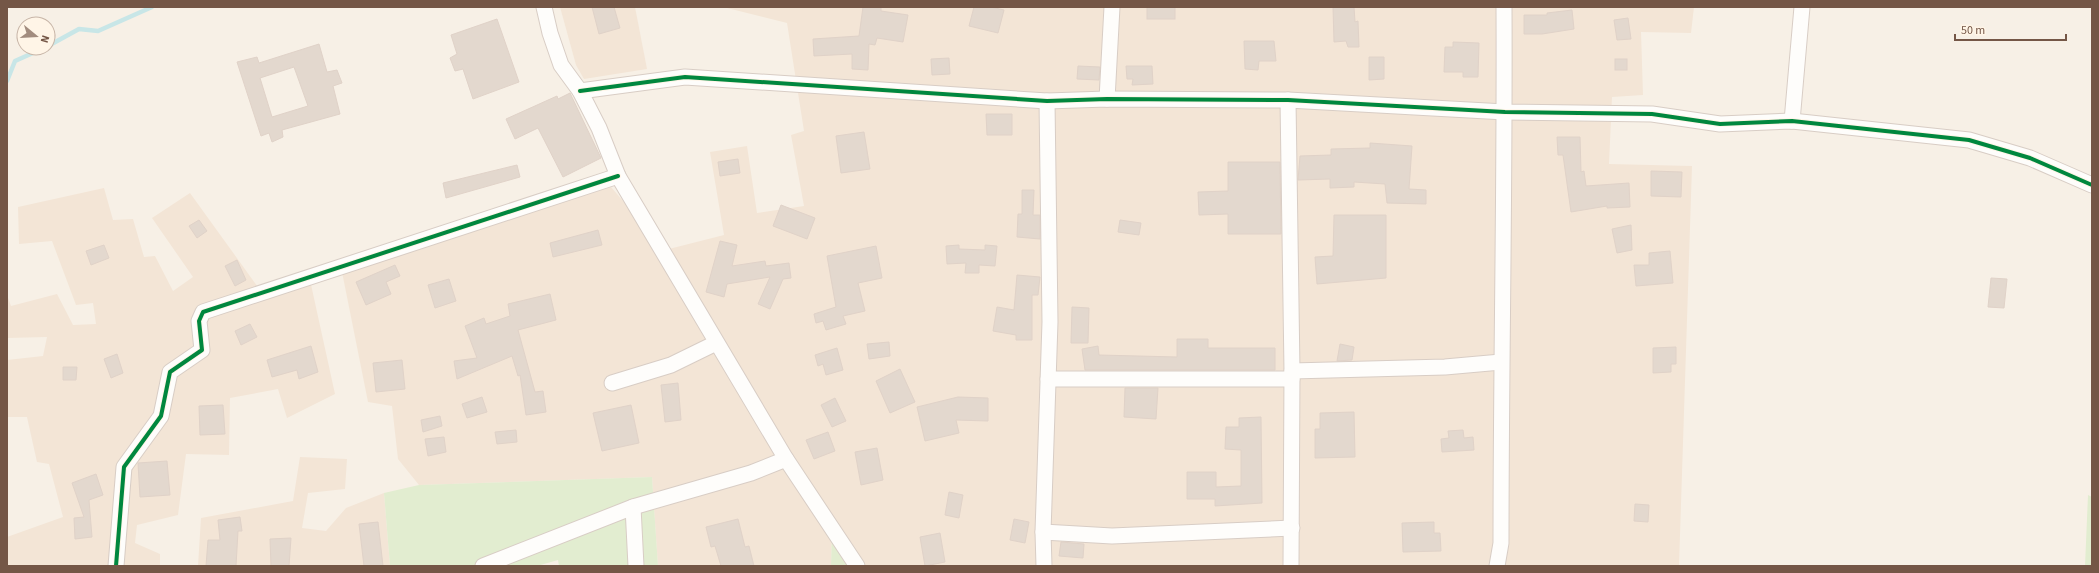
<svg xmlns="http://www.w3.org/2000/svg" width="2099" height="573" font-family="'Source Sans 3',sans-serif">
  <rect width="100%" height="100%" fill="#f7f0e6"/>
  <!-- residential -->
  <g fill="#f3e5d6">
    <polygon points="560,7 635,7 647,69 584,79 576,65"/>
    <polygon points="723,7 1694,7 1691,33 1641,32 1643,95 1612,97 1609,164 1692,166 1679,566 854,566 832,532 831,566 658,566 652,477 419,485 398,459 392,406 368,402 342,272 611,187 665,250 724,235 710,152 747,146 757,213 804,206 791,135 804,131 787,23"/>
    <polygon points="104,188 113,220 133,219 144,257 155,256 173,291 193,277 152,218 190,193 260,290 310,280 335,394 287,418 278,389 230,398 229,455 186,454 178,515 137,525 135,543 160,554 160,566 7,566 7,537 63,517 49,464 37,462 27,417 7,417 7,360 43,356 47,337 7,338 7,295 11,306 57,294 73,325 96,324 93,303 76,305 52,241 19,244 18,207"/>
    <polygon points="300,457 347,459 345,489 308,493 302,528 326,531 346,508 384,493 390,566 198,566 201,518 293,501"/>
  </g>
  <!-- green -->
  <g fill="#e2edd0">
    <polygon points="652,477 658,566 559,566 558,560 537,566 390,566 384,493 419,485"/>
    <polygon points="2088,495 2092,497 2092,566 2085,566"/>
    <polygon points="832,531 854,566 831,566"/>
  </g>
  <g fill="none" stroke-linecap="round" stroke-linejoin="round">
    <!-- stream -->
    <g stroke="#c8e6e7" stroke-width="4.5">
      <polyline points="48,46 79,29 98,31 152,7"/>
      <polyline points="7,81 15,61 44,48"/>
    </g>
  </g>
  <!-- building -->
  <g fill="#e3d8ce" stroke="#e0d2c8" fill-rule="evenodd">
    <polygon points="592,7 614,7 620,28 599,34"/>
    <polygon points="863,7 881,7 881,11 908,15 903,42 877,38 875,45 869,44 868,70 852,69 852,54 814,56 813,39 859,36"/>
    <polygon points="974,7 991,7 1004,10 998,33 969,26"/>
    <rect x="1147" y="7" width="28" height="12"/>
    <polygon points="1333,7 1354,7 1355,22 1358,21 1359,47 1348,47 1346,41 1334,42"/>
    <polygon points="1572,10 1574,29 1542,34 1524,34 1524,15 1547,15 1547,13"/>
    <polygon points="1628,18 1631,39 1617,40 1614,20"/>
    <polygon points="497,19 519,82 473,99 463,69 455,71 450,58 457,54 451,35"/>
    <polygon points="1244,41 1274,41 1276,61 1259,61 1258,70 1245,69"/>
    <polygon points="1453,42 1479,43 1478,77 1463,77 1463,72 1444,72 1445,47 1453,47"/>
    <path d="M319 44 327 72 337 70 342 83 333 86 340 114 282 130 283 137 272 142 269 133 261 136 237 62 257 57 259 63ZM294 67 308 106 272 117 260 78Z"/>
    <polygon points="1369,57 1384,57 1384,79 1369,80"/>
    <polygon points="949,58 950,74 932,75 931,59"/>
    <rect x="1615" y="59" width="12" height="11"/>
    <polygon points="1078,66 1100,67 1099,80 1077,79"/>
    <polygon points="1126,66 1152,66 1153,84 1132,85 1133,79 1127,79"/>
    <polygon points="570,93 601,158 563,177 538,128 515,139 506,119 557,96 558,99"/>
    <polygon points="986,114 1012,114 1012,135 987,135"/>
    <polygon points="864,132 870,169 841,173 836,136"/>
    <polygon points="1557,137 1580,137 1581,172 1584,171 1586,186 1629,183 1630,207 1607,208 1607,206 1571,212 1563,155 1558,155"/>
    <polygon points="1370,143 1412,146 1409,189 1426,190 1426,204 1387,203 1385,184 1354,182 1354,187 1330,188 1330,179 1298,180 1300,156 1331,155 1331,149 1370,148"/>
    <polygon points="738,159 740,173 720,176 718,162"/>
    <polygon points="1228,162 1280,162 1281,234 1228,234 1228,214 1199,215 1198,192 1228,191"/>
    <polygon points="517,165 520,177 446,198 443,183"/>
    <polygon points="1651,171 1682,172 1681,197 1651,196"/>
    <polygon points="1022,190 1034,190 1033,215 1040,215 1040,239 1017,237 1018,214 1022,214"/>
    <polygon points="781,205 815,218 807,239 773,226"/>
    <polygon points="1334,215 1386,215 1386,278 1317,284 1315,257 1333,256"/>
    <polygon points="199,220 207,231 197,238 189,226"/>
    <polygon points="1120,220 1141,223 1139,235 1118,232"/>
    <polygon points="1631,225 1632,250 1617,253 1612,229"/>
    <polygon points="598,230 602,245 553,257 550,243"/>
    <polygon points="720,241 737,245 732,266 765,261 766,266 789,263 791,278 783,279 770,309 758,304 770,277 727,284 724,297 706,292"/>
    <polygon points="104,245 109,258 91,265 86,251"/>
    <polygon points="959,245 959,249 985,250 985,245 997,246 995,266 979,265 979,273 965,273 966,263 947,264 946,246"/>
    <polygon points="876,246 882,278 858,283 865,311 843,316 846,324 826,330 823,321 816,323 814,314 836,307 827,256"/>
    <polygon points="1670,251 1673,283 1636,286 1634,265 1649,265 1649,253"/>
    <polygon points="237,260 246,280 235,286 225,266"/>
    <polygon points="395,265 400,276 386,282 391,294 366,305 356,282"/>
    <polygon points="1017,275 1040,277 1038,295 1032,295 1032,340 1016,340 1016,335 993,331 997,307 1014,310"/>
    <polygon points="1991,278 2007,279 2004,308 1988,307"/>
    <polygon points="449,279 456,301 435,308 428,285"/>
    <polygon points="550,294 556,320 518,330 535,392 543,391 546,412 526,415 520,375 518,376 512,356 457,379 454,361 477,358 465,326 484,318 486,324 510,316 508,304"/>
    <polygon points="1072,307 1089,308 1088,343 1071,343"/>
    <polygon points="250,324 257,337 241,345 235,331"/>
    <polygon points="1177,339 1208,339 1208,348 1275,348 1275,370 1085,370 1082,349 1098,346 1099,355 1177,357"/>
    <polygon points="889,342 890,356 869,359 867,344"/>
    <polygon points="1340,344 1354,347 1352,360 1337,361"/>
    <polygon points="311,346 318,372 299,379 297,370 272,377 267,360"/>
    <polygon points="1676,347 1676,364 1671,364 1671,372 1653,373 1653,348"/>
    <polygon points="837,348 843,370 826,375 823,364 818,366 815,355"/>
    <polygon points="117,354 123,373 111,378 104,359"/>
    <polygon points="402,360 405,389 376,392 373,363"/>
    <polygon points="63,367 77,367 76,380 63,380"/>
    <polygon points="900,369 915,402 890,413 876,381"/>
    <polygon points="678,383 681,420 665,422 661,385"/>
    <polygon points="1125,388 1158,388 1156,419 1124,417"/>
    <polygon points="482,397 487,412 467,418 462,404"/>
    <polygon points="958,397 988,398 988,421 956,420 959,433 925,441 917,407"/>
    <polygon points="835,398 846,421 832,427 821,405"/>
    <polygon points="223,405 225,434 200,435 199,406"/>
    <polygon points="631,405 639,443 602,451 593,413"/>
    <polygon points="1354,412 1355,457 1315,458 1315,429 1320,429 1320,413"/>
    <polygon points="440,416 442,426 423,432 421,420"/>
    <polygon points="1261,417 1262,503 1215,506 1215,499 1187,499 1187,472 1216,472 1216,487 1241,486 1241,450 1225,449 1226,427 1239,427 1239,418"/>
    <polygon points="516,430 517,442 497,444 495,432"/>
    <polygon points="1463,430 1464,438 1473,437 1474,450 1442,452 1441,439 1449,438 1448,431"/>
    <polygon points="828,432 835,451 814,459 806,440"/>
    <polygon points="444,437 446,452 428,456 425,439"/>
    <polygon points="877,448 883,480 861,485 855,452"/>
    <polygon points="167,461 170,495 140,497 138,463"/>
    <polygon points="96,474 103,495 89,500 92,537 75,539 74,518 84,517 72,483"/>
    <polygon points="949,492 963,495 959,518 945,515"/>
    <polygon points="1635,504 1649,505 1648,522 1634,521"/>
    <polygon points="240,517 242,531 238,531 236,566 206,566 208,540 220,540 218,520"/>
    <polygon points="738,519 745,547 749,546 754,566 721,566 715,546 711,547 706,527"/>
    <polygon points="1014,519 1029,522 1025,543 1010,540"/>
    <polygon points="378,522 383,566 364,566 359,524"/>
    <polygon points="1434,522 1434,533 1440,533 1441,551 1403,552 1402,523"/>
    <polygon points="940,533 945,562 925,566 920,537"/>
    <polygon points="291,538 289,566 271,566 270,539"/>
    <polygon points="1061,542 1084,544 1083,558 1059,556"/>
  </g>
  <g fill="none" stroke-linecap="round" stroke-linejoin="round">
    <defs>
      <g id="minor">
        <polyline points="544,7 550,33 561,65 580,91 599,128 618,176 786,459 857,566"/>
        <polyline points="580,91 685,77 1047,101 1107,99 1288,100 1505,112 1652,114 1720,124 1792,121 1969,140 2030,158 2092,185"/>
        <polyline points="1107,99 1112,7"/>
        <polyline points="1288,100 1292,371 1291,566"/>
        <polyline points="1047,101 1050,322 1043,532 1112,536 1292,528"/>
        <polyline points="1792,121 1802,7"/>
        <polyline points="1292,371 1445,367 1501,362"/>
        <polyline points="1048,379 1292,379"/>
        <polyline points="612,383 671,365 716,343"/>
        <polyline points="633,507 636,566"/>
        <polyline points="1043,532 1044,566"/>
        <polyline points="116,566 124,467 161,416 170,372 202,350 199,321 203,312 618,176"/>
        <polyline points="483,566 633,507 751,473 786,459"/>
        <path d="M1497 566 1501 543C1501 364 1505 186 1504 7"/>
      </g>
    </defs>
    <!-- minor casing -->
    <use href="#minor" stroke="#d8cdc5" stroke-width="17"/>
    <!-- minor -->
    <use href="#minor" stroke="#fefdfb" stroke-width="15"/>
    <defs>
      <g id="cycleway">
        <polyline points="580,91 685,77 1047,101 1107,99 1288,100 1505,112 1652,114 1720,124 1792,121 1969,140 2030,158 2092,185"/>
        <polyline points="116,566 124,467 161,416 170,372 202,350 199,321 203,312 618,176"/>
      </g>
    </defs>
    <!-- cycleway casing -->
    <use href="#cycleway" stroke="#fff5e7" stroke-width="6"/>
    <!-- cycleway -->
    <use href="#cycleway" stroke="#00873e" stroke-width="4"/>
  </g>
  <!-- border -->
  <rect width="2099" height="573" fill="none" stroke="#745646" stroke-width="16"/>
  <!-- north arrow -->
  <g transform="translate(36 36) rotate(108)"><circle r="19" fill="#fff5e7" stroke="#c7b5a7"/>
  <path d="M0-3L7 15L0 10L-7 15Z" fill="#a28c7e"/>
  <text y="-6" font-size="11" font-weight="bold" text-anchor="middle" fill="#745646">N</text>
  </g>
  <!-- scale -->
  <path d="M1955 34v6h111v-6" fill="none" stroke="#745646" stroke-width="2"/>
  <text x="1961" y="34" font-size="12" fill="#745646" stroke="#fff5e7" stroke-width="3" paint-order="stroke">50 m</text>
</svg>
